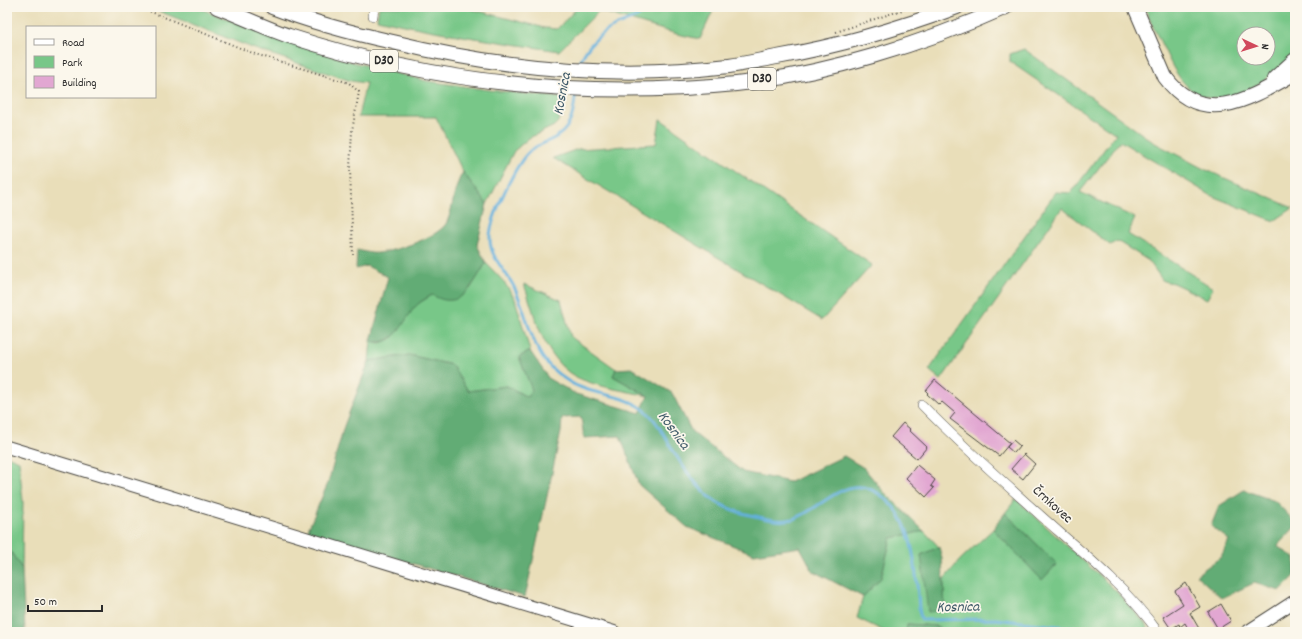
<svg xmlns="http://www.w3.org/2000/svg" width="1302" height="639" font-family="Dekko,sans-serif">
  <rect width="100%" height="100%" fill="#fbf7ec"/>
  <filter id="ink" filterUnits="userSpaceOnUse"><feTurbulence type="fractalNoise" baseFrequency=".025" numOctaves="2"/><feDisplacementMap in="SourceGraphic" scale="8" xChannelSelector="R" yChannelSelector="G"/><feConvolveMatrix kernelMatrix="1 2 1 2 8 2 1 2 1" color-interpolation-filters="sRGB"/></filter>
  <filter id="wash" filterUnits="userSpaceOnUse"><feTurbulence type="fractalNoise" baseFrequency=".012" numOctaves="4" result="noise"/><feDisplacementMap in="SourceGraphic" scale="16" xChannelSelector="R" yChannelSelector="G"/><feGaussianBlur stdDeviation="0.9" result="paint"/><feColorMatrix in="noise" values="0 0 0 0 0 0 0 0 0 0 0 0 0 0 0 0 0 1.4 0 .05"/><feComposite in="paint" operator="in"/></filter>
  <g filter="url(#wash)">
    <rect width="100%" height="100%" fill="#e9deb9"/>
    <!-- green -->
    <g fill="#78c788" stroke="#52795a" fill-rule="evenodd">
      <polygon points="148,7 196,7 287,41 356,63 427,81 489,90 564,98 558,122 554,126 529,138 514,151 487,204 463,172 436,117 358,117 366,83 351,81 255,49"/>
      <path d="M379 7H463L545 28 557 29 578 7H712V13L700 39 677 34 599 11 559 51C498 42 437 33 377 19Z"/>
      <path d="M1145 7H1290L1295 17V53C1272 76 1231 113 1196 93 1180 84 1171 64 1164 49 1157 35 1150 22 1145 7ZM1244 34H1268V58H1244Z"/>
      <polygon points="1024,49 1153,142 1204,169 1293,208 1274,221 1212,196 1120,141 1080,192 1135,218 1128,234 1213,288 1207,299 1173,283 1163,281 1149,261 1117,241 1110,245 1062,208 941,380 929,370 1056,192 1071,193 1116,134 1010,62 1010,54"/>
      <polygon points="660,119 872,265 822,320 553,158 578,149 656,144"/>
      <polygon points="486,263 504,282 515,299 530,351 519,357 533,390 527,397 507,386 468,391 452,365 409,355 369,361 371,341 380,343 391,339 416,305 432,295 470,289"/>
      <path d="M524 284 561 300 571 337 616 369 613 376 648 396C627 391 603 388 583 380 545 366 536 318 524 284Z"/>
      <polygon points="7,456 19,461 23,501 22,569 7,546"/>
      <polygon points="1016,499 1114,589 1143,621 1151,632 944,632 935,626 907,624 906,632 886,632 857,618 863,597 881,578 891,538 924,531 939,547 921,555 944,610 944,579 960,560 993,529 1042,579 1057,564 1005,513"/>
    </g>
    <!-- forest -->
    <g fill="#62ac74" stroke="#466c50">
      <path d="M463 172 487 204 477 245 486 263C472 285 461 312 432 295 427 298 421 301 417 305 402 320 398 347 371 341L388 277 367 266 356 269 357 250C363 251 371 254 378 253 395 251 440 237 447 222 454 206 453 188 463 172Z"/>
      <polygon points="530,351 549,379 576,394 640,413 648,396 613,376 616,369 632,368 672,393 692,432 743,472 790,482 844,456 864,468 883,491 924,531 891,538 881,578 863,597 813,571 800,547 754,554 687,527 639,485 620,436 584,438 581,417 562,418 561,432 525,597 307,532 328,483 344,426 369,361 409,355 452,365 468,391 507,386 527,397 532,390 519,357"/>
      <polygon points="1244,490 1275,501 1295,522 1295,527 1277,546 1295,558 1295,576 1280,591 1254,583 1222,598 1196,575 1221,557 1229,540 1211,526 1219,506"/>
      <polygon points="1005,513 1057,564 1042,580 993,529"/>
      <polygon points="7,546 22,569 25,632 7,632"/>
      <polygon points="939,547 942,559 945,610 928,612 921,555"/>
      <polygon points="907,624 935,626 944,632 906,632"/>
    </g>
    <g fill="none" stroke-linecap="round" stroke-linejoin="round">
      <!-- stream -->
      <g stroke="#64b0dd" stroke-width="3">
        <path d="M579 66C584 48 600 33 617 25 629 20 640 18 649 7"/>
        <path d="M576 91C574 103 574 118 566 128 558 140 541 142 530 151 516 163 491 217 490 236 489 257 504 268 513 285 526 309 529 339 545 361 551 368 560 376 568 381 592 397 625 392 647 412 658 422 664 435 671 447 681 464 696 486 711 498 723 508 744 514 759 517 770 520 782 522 793 519 824 509 846 469 882 496 912 518 915 561 918 595 919 603 918 612 922 620L996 619 1107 632"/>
      </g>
    </g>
    <g id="blocks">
      <!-- building -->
      <g fill="#e2a7d2">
        <polygon points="935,380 1010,443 999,456 950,419 955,413 942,402 939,405 927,394 928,393 926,391"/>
        <polygon points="903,423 910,429 909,430 927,447 917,459 891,437"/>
        <polygon points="1013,440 1020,446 1014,453 1007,447"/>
        <polygon points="1024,454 1035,464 1023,479 1011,469"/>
        <polygon points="917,465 935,480 931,486 934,488 926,497 906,478"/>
        <polygon points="1186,583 1200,607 1190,613 1201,632 1190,632 1185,623 1180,627 1179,624 1171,629 1163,617 1183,604 1175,591"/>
        <polygon points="1221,604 1231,621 1218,629 1208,612"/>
      </g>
    </g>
  </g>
  <g filter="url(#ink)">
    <use href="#blocks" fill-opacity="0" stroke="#484640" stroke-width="1"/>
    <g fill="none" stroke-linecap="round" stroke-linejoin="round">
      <defs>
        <g id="street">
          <polyline points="373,16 374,7"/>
          <path d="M922 405C965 449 1012 490 1058 531 1094 562 1130 593 1158 632"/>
        </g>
        <g id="secondary">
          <polyline points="7,447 614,632"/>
          <polyline points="1247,632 1295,601"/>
        </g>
        <g id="primary">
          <path d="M217 7C241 16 265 28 289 36 434 83 585 99 736 84 824 75 926 43 1006 7"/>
          <path d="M272 7C311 22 352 33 393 42 503 69 616 79 729 66 745 64 761 60 777 57 839 46 898 29 957 7"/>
          <path d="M1135 7 1165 77C1203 129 1251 98 1295 73"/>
          <polyline points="1274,79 1295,60"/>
        </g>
      </defs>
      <!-- street casing -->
      <use href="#street" stroke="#484640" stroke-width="10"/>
      <!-- secondary casing -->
      <use href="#secondary" stroke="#484640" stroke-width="14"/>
      <!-- primary casing -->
      <use href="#primary" stroke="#484640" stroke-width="16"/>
      <!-- path -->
      <g stroke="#484640" stroke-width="2" stroke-dasharray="1 3" stroke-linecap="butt">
        <polyline points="139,7 255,54 349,83 359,92 352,131 350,168 353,255"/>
        <polyline points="836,32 911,7"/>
      </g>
      <!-- street -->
      <use href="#street" stroke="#fff" stroke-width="9"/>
      <!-- secondary -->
      <use href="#secondary" stroke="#fff" stroke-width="12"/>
      <!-- primary -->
      <use href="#primary" stroke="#fff" stroke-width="14"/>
    </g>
  </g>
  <g text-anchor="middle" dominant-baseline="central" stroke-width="3.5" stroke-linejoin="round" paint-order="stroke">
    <!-- shield labels -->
    <g fill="#fbf7ec" stroke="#696865" stroke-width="1">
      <rect x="370" y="50" width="28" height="22" rx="3"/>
      <rect x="748" y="68" width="28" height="22" rx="3"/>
    </g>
    <g font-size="13" font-weight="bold" fill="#2b2b2b">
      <text x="384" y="61">D30</text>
      <text x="762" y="79">D30</text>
    </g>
    <!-- street labels -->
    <g font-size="14" fill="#2b2b2b" stroke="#fbf7ec">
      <text transform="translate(1052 505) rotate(42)">Črnkovec</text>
    </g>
    <!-- water labels -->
    <g font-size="15" font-style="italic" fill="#3f5a69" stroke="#fbf7ec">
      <text transform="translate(563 94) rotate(-79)">Kosnica</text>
      <text transform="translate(673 431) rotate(54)">Kosnica</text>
      <text transform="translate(958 608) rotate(-1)">Kosnica</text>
    </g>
  </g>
  <!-- margin -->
  <rect width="1302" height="639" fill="none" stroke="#fbf7ec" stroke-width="24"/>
  <!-- legend -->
  <rect x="26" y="26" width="130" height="72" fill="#fbf7ec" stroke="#a8a59f"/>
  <rect x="34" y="39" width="20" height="6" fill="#ffffff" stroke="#a8a59f"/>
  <text x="62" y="46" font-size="12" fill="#2b2b2b">Road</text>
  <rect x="34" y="56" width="20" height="12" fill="#78c788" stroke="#a8a59f"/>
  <text x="62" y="66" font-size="12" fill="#2b2b2b">Park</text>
  <rect x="34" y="76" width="20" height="12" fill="#e2a7d2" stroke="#a8a59f"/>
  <text x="62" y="86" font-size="12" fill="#2b2b2b">Building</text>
  <!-- north arrow -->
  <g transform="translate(1256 46) rotate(94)"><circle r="19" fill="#fbf7ec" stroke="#a8a59f"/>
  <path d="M0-3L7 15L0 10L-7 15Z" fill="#d1495b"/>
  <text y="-6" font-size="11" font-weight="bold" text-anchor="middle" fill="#2b2b2b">N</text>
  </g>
  <!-- scale -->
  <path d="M28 605v6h74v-6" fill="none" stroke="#2b2b2b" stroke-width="2"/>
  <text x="34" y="605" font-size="12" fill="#2b2b2b" stroke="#fbf7ec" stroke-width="3" paint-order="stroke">50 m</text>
</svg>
